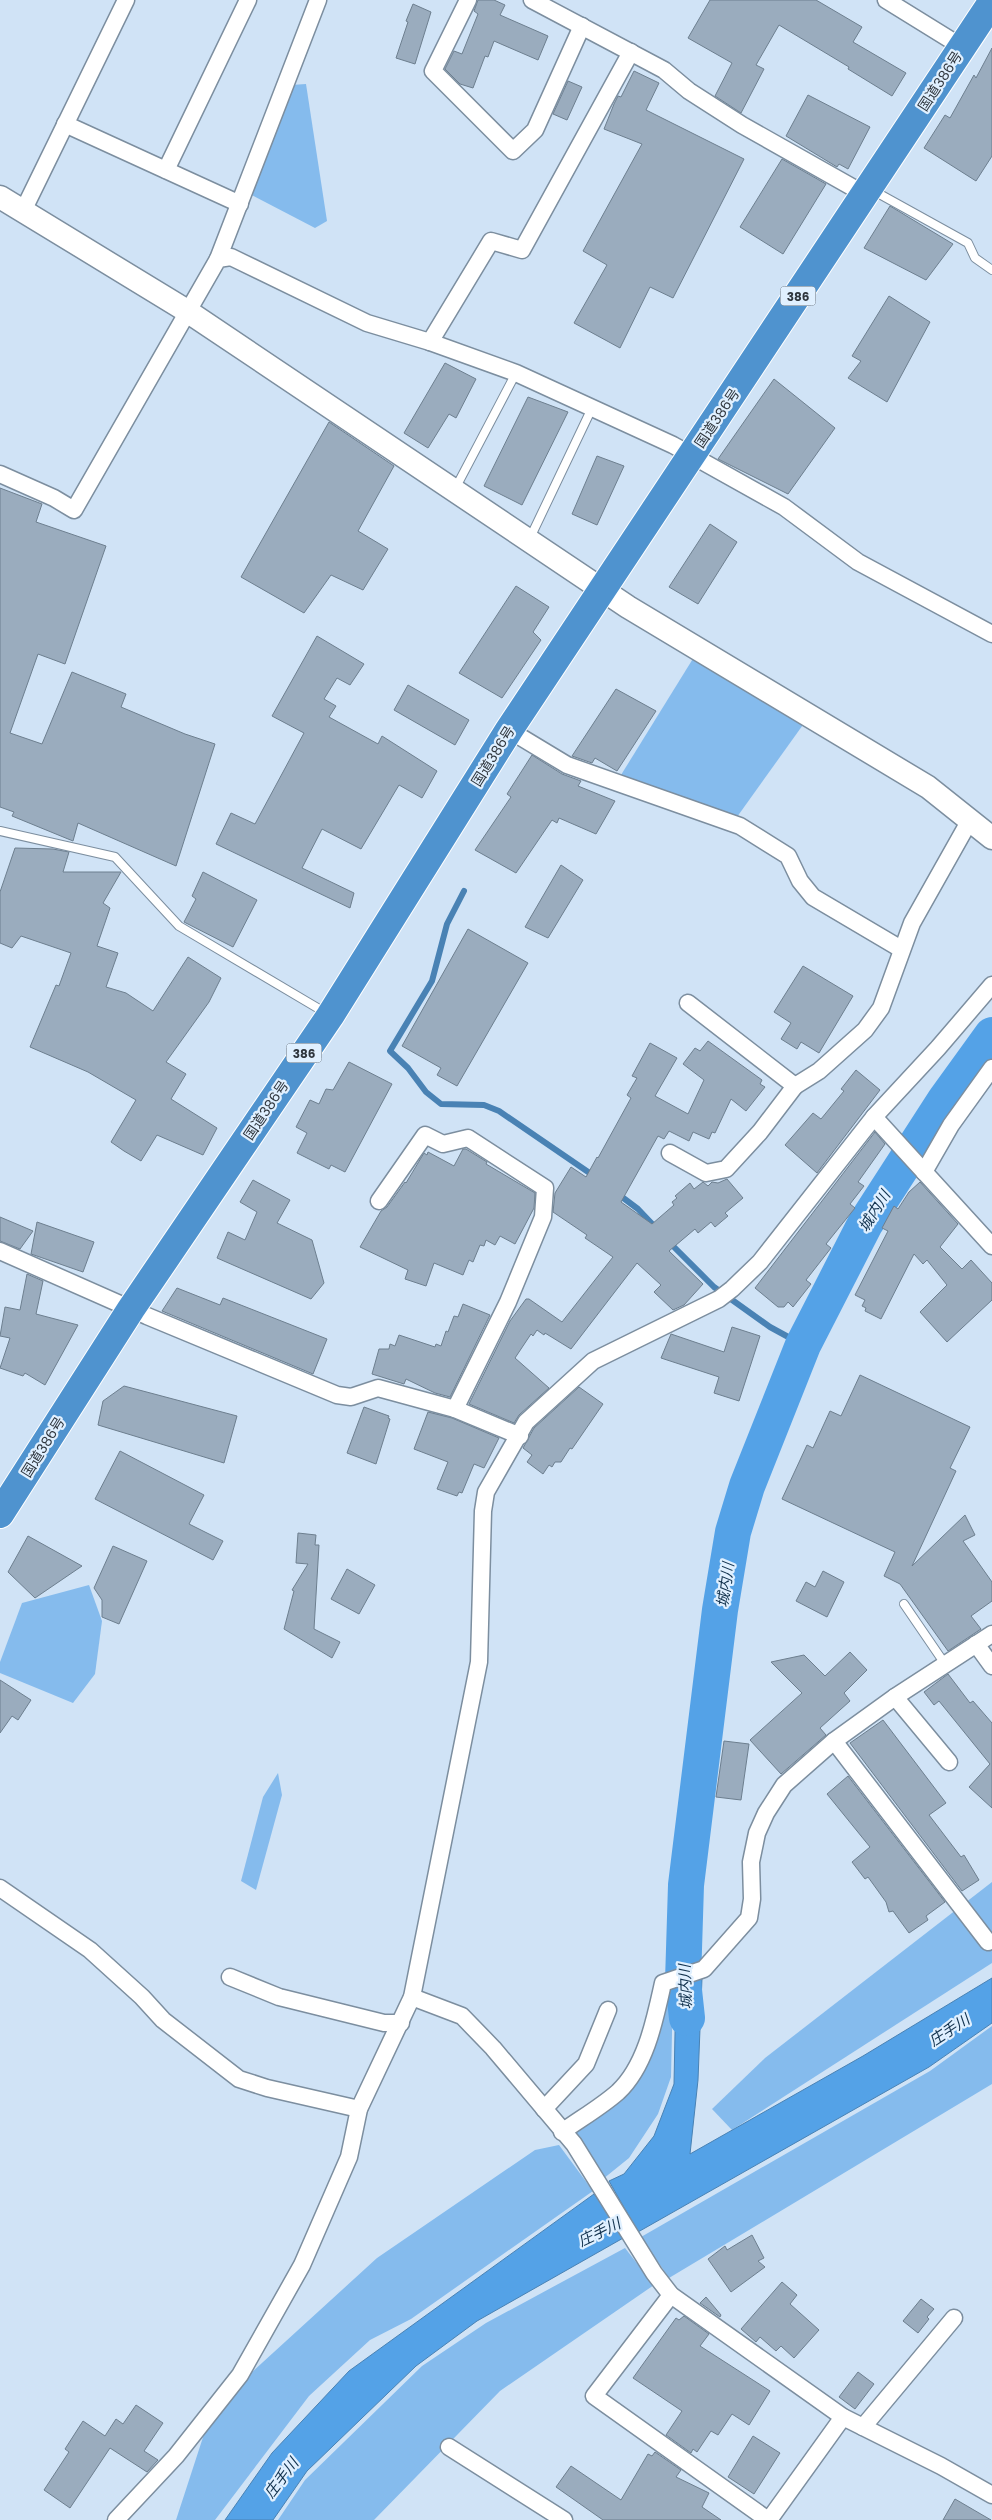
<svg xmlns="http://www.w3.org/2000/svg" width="992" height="2520" font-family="Poppins,'Noto Sans JP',sans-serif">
  <rect width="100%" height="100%" fill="#d0e3f6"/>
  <!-- green -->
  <g fill="#85bbed">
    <polygon points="306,84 327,221 315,228 246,192 291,85"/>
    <polygon points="694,657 805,722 737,817 621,775"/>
    <polygon points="89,1585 102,1621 95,1674 73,1703 0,1673 0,1662 22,1603"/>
    <polygon points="278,1773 282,1795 256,1890 241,1881 263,1797"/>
    <polygon points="992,1882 992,1963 732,2130 712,2109 765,2058"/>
    <polygon points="673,1988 671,2077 658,2114 629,2158 603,2179 573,2133 619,2098 667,1994"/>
    <polygon points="992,2026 992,2084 669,2278 641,2237 930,2071"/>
    <polygon points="559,2145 593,2191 411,2319 370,2340 309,2396 215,2520 176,2520 207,2425 250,2374 377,2258 535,2150"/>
    <polygon points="625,2248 654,2285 500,2391 374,2520 278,2520 305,2480 422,2366 486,2323"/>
  </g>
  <!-- water -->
  <g fill="#54a2e7" stroke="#4982b4">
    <polygon points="702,1978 698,2080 690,2154 863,2056 992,1978 992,2023 929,2067 638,2232 609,2181 624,2174 654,2136 674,2084 676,1984"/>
    <polygon points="594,2194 625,2237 477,2321 416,2366 307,2471 273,2520 225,2520 272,2453 349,2371"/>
  </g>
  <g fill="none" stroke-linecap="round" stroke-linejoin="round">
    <!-- stream -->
    <g stroke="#4982b4" stroke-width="6">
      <polyline points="464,891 447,924 432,981 390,1051 408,1068 426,1092 441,1104 484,1105 499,1111 594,1176"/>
      <polyline points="618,1194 638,1209 657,1229"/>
      <polyline points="669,1242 714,1287 770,1327 803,1345"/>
    </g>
    <!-- river -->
    <polyline stroke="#54a2e7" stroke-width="36" points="687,2018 683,1981 686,1885 720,1610 733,1532 747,1486 803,1345 865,1224 945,1100 992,1035"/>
  </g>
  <!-- building -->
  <g fill="#9aacbe" stroke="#6d7f8f">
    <polygon points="478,0 494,0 505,5 500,15 548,36 538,60 494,41 488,57 485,56 473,88 460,84 445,69 454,51 462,54 478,14 474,11"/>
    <polygon points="710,0 816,0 862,27 853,42 906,73 892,96 848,69 849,67 779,25 756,65 764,69 741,113 715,96 732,63 688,38"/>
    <polygon points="413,4 431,12 415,64 396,58 408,22 406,21"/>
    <polygon points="992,48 992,156 976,181 924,148 945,115 950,118 974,75 976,78"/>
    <polygon points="634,71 659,83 646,110 744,159 673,298 650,287 620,348 574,323 607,265 583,251 642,144 604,129 614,104 618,96 621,97"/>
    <polygon points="568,81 582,87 567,120 553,114"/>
    <polygon points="808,95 870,127 848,169 839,164 837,167 786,136"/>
    <polygon points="782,159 826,184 783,254 740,227"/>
    <polygon points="890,206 953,244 926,280 864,248"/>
    <polygon points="889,296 930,322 887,402 848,378 861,361 852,356"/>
    <polygon points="445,363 476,379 456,418 449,414 428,448 404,433"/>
    <polygon points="774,379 835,428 788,494 718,459"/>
    <polygon points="528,397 568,412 522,505 484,486"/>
    <polygon points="329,422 394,466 358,531 388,549 363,590 331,575 304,613 241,577"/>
    <polygon points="597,456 624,466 597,525 572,514"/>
    <polygon points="0,488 42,504 36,522 106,546 65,664 38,654 10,733 42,744 72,672 126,694 121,707 185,734 215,744 176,866 78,823 73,841 12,816 14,812 0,807"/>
    <polygon points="710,524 737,542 698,604 669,587"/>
    <polygon points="516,586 549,607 533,632 541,640 502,698 459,673"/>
    <polygon points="317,636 364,664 350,685 337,678 324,699 336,706 329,717 378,744 382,736 437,771 422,798 399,785 361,849 322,829 302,868 354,893 350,908 216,844 231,813 255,824 304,733 272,716"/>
    <polygon points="408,685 469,720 455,745 394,710"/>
    <polygon points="616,689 656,711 617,771 595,758 592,763 572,756"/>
    <polygon points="532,755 562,774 581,781 578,786 615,801 596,834 559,818 557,823 552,820 516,873 475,850 511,797 507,794"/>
    <polygon points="15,848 53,849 69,852 63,872 121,872 103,903 110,908 97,946 118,953 106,987 126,993 153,1011 188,957 221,978 209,1002 166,1062 186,1074 171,1099 217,1128 203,1155 157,1135 141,1161 124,1151 111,1142 136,1100 88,1072 30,1047 56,985 59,986 71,953 21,936 12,948 0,943 0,892"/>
    <polygon points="561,865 583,880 548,938 525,927"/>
    <polygon points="203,872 257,900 233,947 184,922 196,899 192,896"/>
    <polygon points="468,929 528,963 457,1086 437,1075 441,1068 402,1046"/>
    <polygon points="803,966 853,996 819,1053 801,1042 797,1049 781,1039 791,1023 774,1012"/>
    <polygon points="708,1041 762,1080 760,1084 765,1087 746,1111 731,1099 715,1133 712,1132 709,1139 693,1132 689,1141 669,1131 664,1139 658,1136 621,1202 652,1224 674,1205 672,1202 677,1198 675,1196 690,1183 694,1189 703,1182 708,1186 712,1182 718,1183 727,1179 743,1198 725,1213 728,1216 715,1227 711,1222 698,1233 695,1229 669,1251 703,1284 684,1305 673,1310 654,1292 661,1285 637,1263 571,1349 545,1333 544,1335 537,1330 533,1336 531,1334 515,1358 549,1388 519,1415 514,1423 469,1404 510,1321 526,1299 529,1299 562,1322 613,1257 585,1238 587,1235 553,1212 555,1193 571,1167 586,1177 597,1157 598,1158 631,1098 627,1095 637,1078 632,1076 650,1043 677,1058 655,1096 688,1114 704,1080 683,1064 695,1048 700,1051"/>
    <polygon points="349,1062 392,1084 345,1172 331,1165 329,1169 297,1153 307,1133 296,1127 310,1100 319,1104 326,1089 333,1090"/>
    <polygon points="856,1070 880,1090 817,1173 785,1145 813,1113 821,1119 844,1091 841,1089"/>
    <polygon points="875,1132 885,1144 858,1182 864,1186 850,1204 855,1208 826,1244 831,1248 806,1280 811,1284 793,1307 788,1302 784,1307 778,1307 755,1288"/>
    <polygon points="463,1149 466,1149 487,1162 486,1164 535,1193 534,1208 515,1244 500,1236 495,1245 486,1240 484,1246 480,1245 473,1262 469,1260 463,1275 434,1263 426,1286 405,1279 408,1270 360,1247 381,1211 387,1207 405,1182 406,1183 424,1153 427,1155 428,1152 454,1166"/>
    <polygon points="253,1180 290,1200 277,1223 312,1240 324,1283 311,1299 217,1258 228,1232 245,1240 257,1212 240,1202"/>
    <polygon points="920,1182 958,1224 940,1247 962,1269 971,1260 992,1283 992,1300 947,1342 920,1312 947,1285 927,1260 923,1264 914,1254 881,1319 865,1311 866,1308 862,1306 865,1300 855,1295 888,1231 882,1228 894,1206 898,1209 909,1192"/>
    <polygon points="0,1217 33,1231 20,1249 0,1241"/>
    <polygon points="37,1222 94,1242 83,1272 31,1254"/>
    <polygon points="27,1274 43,1281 36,1314 78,1325 45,1385 25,1373 23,1376 0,1368 10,1338 0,1336 5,1307 20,1310"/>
    <polygon points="177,1288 220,1305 223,1298 327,1339 313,1374 162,1311"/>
    <polygon points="463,1304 490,1315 450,1397 435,1393 406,1379 404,1384 372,1374 379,1349 389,1349 390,1344 395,1346 399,1335 435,1347 436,1344 441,1346 446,1331 448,1332 454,1316 458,1317"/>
    <polygon points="732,1327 760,1336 739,1401 714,1393 719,1377 661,1358 671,1334 724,1352"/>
    <polygon points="860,1375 970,1427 950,1468 956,1471 912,1566 965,1515 975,1535 963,1541 992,1582 992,1601 971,1616 981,1629 948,1651 900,1584 884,1576 895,1552 782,1499 807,1445 813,1448 830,1411 841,1416"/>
    <polygon points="124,1386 237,1416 224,1463 98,1425 103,1401"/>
    <polygon points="579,1387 603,1404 572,1449 570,1448 561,1462 555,1462 552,1467 549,1465 543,1474 527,1462 532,1455 523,1448 534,1428"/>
    <polygon points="364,1407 389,1416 388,1418 390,1419 376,1464 347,1453"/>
    <polygon points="428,1412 452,1418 499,1438 484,1468 474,1464 462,1493 459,1492 457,1496 437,1489 448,1462 414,1449"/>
    <polygon points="120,1451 204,1495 189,1524 223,1541 213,1560 95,1499"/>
    <polygon points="298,1533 316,1535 315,1545 319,1545 314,1629 340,1642 332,1658 284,1629 294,1591 292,1590 308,1564 296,1563"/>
    <polygon points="28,1536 82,1566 35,1598 8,1572"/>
    <polygon points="113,1546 147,1561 119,1624 102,1617 102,1600 94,1588"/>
    <polygon points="347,1569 375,1585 359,1614 331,1599"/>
    <polygon points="823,1571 844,1582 827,1617 796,1601 806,1582 815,1587"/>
    <polygon points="850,1652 867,1670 844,1693 850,1701 820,1728 826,1735 781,1774 750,1740 802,1693 771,1662 804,1655 825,1676"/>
    <polygon points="948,1674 970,1703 973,1701 992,1723 992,1808 969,1787 990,1764 939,1701 934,1705 924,1692"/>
    <polygon points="0,1680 31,1700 18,1720 12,1716 0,1733"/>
    <polygon points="883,1720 946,1803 929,1815 961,1857 964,1855 979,1880 962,1891 850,1743"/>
    <polygon points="724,1741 749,1744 741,1800 716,1797"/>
    <polygon points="848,1776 945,1902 926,1916 928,1920 909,1933 893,1911 889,1912 886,1902 868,1877 865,1879 852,1862 870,1847 827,1794"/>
    <polygon points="752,2235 764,2258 758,2261 765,2267 731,2292 708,2259 725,2246 727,2250"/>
    <polygon points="782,2282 797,2295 790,2304 819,2330 794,2358 781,2346 776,2351 760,2337 756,2342 741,2329"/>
    <polygon points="706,2297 721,2315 720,2317 700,2303"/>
    <polygon points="921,2299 934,2309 927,2317 929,2319 918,2333 903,2321"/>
    <polygon points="684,2316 709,2334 700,2346 770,2391 749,2425 732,2414 718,2435 711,2431 697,2452 693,2449 691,2453 666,2435 682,2411 633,2378 676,2318 679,2320"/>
    <polygon points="858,2372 874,2384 855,2409 839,2397"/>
    <polygon points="136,2405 163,2423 144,2451 158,2460 147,2472 110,2448 70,2508 44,2490 69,2452 65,2449 83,2421 105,2436 116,2419 123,2424"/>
    <polygon points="753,2436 780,2453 754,2494 728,2477"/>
    <polygon points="655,2452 681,2470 676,2477 709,2493 702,2507 721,2520 603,2520 556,2487 571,2466 621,2500 648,2454 652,2456"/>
    <polygon points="955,2499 991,2520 943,2520"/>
  </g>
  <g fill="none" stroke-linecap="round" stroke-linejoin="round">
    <defs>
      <g id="lane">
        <polyline points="874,191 968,243 975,258 992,270"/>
        <polyline points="455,489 516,373"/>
        <polyline points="530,538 592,408"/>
        <polyline points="0,831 115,857 179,926 326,1013"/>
        <polyline points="904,1604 945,1664"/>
      </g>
      <g id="street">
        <polyline points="468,0 433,71 513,151 535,130 582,26"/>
        <polyline points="532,0 664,70 689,91 742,125 866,195"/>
        <polyline points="886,0 962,47"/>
        <polyline points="65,124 240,204"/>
        <polyline points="166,170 248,0"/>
        <polyline points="23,211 126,0"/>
        <polyline points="218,259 318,0"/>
        <polyline points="430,342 491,241 522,250 631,52"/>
        <polyline points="0,474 54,498 74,510 218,259 231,257 367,323 430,342 516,373 673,445 784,507 858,562 992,634"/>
        <polyline points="509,730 567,765 740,826 788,856 800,881 813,897 901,949"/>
        <polyline points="688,1003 795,1086 819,1071 865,1030 881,1008 912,923 970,820"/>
        <polyline points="874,1117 992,1246"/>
        <polyline points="670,1153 706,1173 726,1169 760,1132 795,1086"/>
        <polyline points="924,1172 951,1125 992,1068"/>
        <polyline points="379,1201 425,1135 443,1144 468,1138 545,1188 543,1217 508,1302 455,1409"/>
        <polyline points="0,1251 147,1316 337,1395 351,1397 378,1388 455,1409 520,1436"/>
        <polyline points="976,1644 992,1666"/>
        <polyline points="895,1697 949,1762"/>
        <polyline points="834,1741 988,1942"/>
        <polyline points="0,1888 90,1950 142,1997 163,2020 239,2079 267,2088 359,2109"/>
        <polyline points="230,1977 279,1997 384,2023 401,2023"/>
        <polyline points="412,1997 462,2016 493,2048 574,2144 654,2273 671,2295 843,2417 941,2466 992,2495"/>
        <polyline points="544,2109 586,2064 608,2010"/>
        <path d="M562 2132C580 2119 601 2107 618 2092 646 2066 655 2019 663 1983L704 1969 749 1918 752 1899 751 1862 757 1833 766 1813 784 1785 834 1741 895 1697 992 1634"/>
        <polyline points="671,2295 594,2396 768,2520"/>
        <polyline points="863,2427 954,2318"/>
        <polyline points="449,2447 564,2520"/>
        <polyline points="116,2520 176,2456 240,2375 302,2265 349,2157 359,2109 412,1997 479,1662 483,1511 486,1492 526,1422 593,1361 719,1299 732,1289 760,1262 874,1117 938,1048 992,985"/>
        <polyline points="769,2520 843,2417"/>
      </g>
      <polyline id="secondary" points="0,197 187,311 628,607 928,787 992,838"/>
      <polyline id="highway" points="0,1514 131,1309 330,1016 509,730 992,2"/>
    </defs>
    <!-- lane casing -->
    <use href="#lane" stroke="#7c8e9f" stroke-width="10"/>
    <!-- street casing -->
    <use href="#street" stroke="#7c8e9f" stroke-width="19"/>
    <!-- secondary casing -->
    <use href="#secondary" stroke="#7c8e9f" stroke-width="25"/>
    <!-- highway casing -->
    <use href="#highway" stroke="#fff" stroke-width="30"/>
    <!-- lane -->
    <use href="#lane" stroke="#fff" stroke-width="8"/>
    <!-- street -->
    <use href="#street" stroke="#fff" stroke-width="16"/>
    <!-- secondary -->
    <use href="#secondary" stroke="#fff" stroke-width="22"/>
    <!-- highway -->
    <use href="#highway" stroke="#4f93cf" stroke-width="28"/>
  </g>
  <g text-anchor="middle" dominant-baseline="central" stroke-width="4.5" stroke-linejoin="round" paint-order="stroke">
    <!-- shield labels -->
    <g fill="#e0f0ff" stroke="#646e78" stroke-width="1">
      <rect x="780.5" y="286.5" width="35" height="19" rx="4"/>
      <rect x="286.5" y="1043.5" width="35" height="19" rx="4"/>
    </g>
    <g font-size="12" font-weight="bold" fill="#2f363e">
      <text x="798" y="296">386</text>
      <text x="304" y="1053">386</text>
    </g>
    <!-- street labels -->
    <g font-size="14" fill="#2f363e" stroke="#e0f0ff">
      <text transform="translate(940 81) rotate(-57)">国道386号</text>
      <text transform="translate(717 418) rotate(-56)">国道386号</text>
      <text transform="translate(493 756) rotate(-58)">国道386号</text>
      <text transform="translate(266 1110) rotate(-56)">国道386号</text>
      <text transform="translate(43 1447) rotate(-58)">国道386号</text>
    </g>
    <!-- water labels -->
    <g font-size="15" font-style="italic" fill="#12324e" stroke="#e0f0ff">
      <text transform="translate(874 1211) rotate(-58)">城内川</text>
      <text transform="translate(725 1585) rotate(-82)">城内川</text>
      <text transform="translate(685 1987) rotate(-92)">城内川</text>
      <text transform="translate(949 2030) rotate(-33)">庄手川</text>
      <text transform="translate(599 2232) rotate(-26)">庄手川</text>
      <text transform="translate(281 2478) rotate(-53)">庄手川</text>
    </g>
  </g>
</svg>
